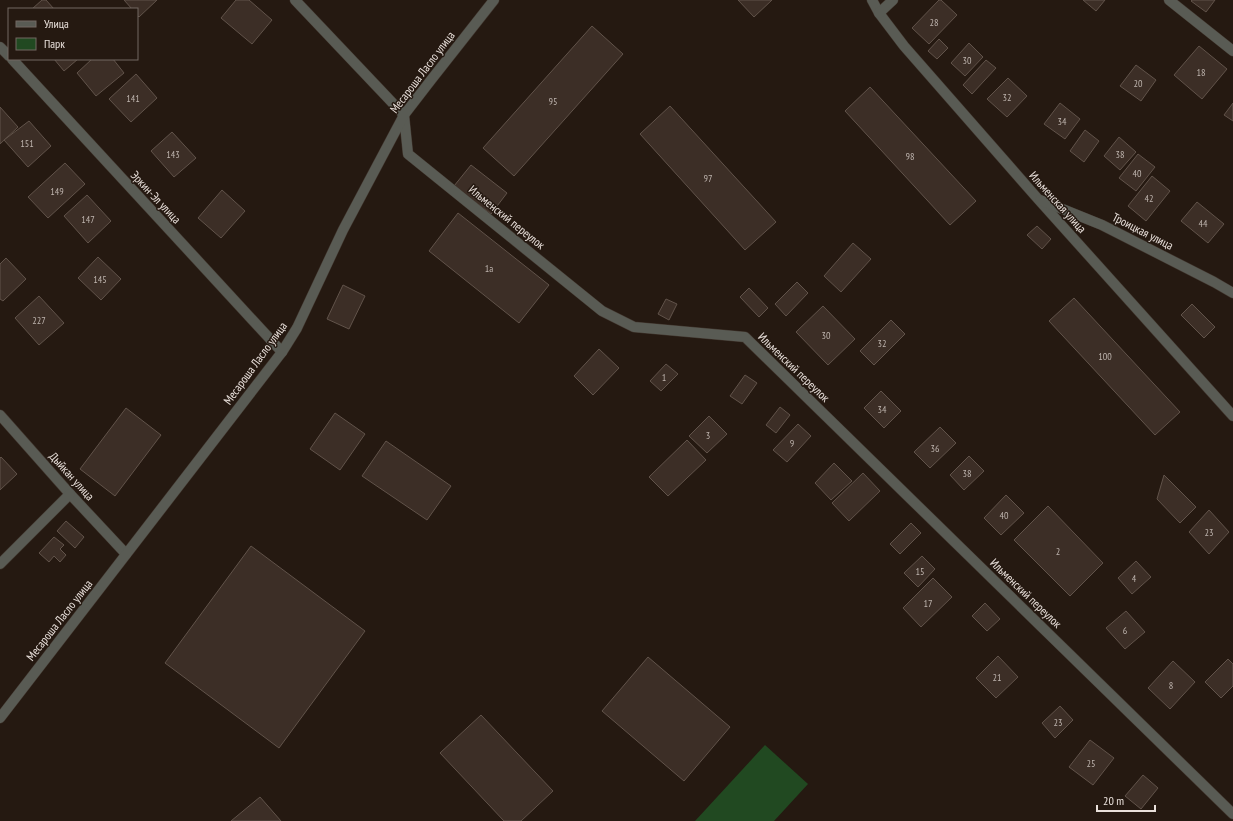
<svg xmlns="http://www.w3.org/2000/svg" width="1233" height="821" font-family="'PT Sans Narrow',sans-serif">
  <rect width="100%" height="100%" fill="#251911"/>
  <!-- green -->
  <polygon fill="#214921" points="765,745 808,784 774,821 695,821"/>
  <!-- building -->
  <g fill="#3c2e26" stroke="#61534a">
    <polygon points="42,0 46,0 54,9 32,9"/>
    <polygon points="124,0 157,0 139,17 137,15 137,9 132,9"/>
    <polygon points="236,0 249,0 272,20 252,44 221,18"/>
    <polygon points="738,0 772,0 754,17"/>
    <polygon points="939,0 941,0 957,15 929,44 912,28"/>
    <polygon points="1083,0 1105,0 1096,11"/>
    <polygon points="1192,0 1215,0 1206,12 1191,1"/>
    <polygon points="592,26 623,54 514,176 483,148"/>
    <polygon points="939,39 948,48 937,59 928,51"/>
    <polygon points="969,43 983,57 965,76 951,63"/>
    <polygon points="1199,46 1227,69 1202,99 1174,75"/>
    <polygon points="54,59 78,59 64,71"/>
    <polygon points="92,59 113,59 124,73 96,96 77,73"/>
    <polygon points="986,60 996,68 972,94 963,85"/>
    <polygon points="1136,65 1156,80 1141,101 1120,86"/>
    <polygon points="136,74 157,98 131,122 109,99"/>
    <polygon points="1008,78 1027,96 1007,117 987,99"/>
    <polygon points="870,87 976,201 950,225 845,111"/>
    <polygon points="1060,103 1080,119 1065,139 1044,124"/>
    <polygon points="1233,103 1233,121 1224,115"/>
    <polygon points="670,106 776,222 745,250 640,134"/>
    <polygon points="0,107 18,127 0,144"/>
    <polygon points="29,121 51,146 28,167 4,140"/>
    <polygon points="1085,130 1099,141 1084,162 1070,151"/>
    <polygon points="172,132 196,158 174,177 151,151"/>
    <polygon points="1119,137 1136,152 1120,170 1104,156"/>
    <polygon points="1138,154 1155,167 1136,191 1119,178"/>
    <polygon points="65,163 85,184 48,218 28,197"/>
    <polygon points="471,165 507,193 491,214 454,186"/>
    <polygon points="1152,176 1170,191 1146,221 1128,206"/>
    <polygon points="222,190 245,211 221,238 198,218"/>
    <polygon points="87,195 111,221 88,243 64,216"/>
    <polygon points="1197,202 1224,224 1208,243 1181,221"/>
    <polygon points="458,213 549,285 519,323 429,251"/>
    <polygon points="1037,226 1051,239 1042,249 1027,235"/>
    <polygon points="853,243 871,259 841,292 824,276"/>
    <polygon points="98,257 121,279 101,300 78,278"/>
    <polygon points="6,258 26,279 3,301 0,299 0,264"/>
    <polygon points="797,282 808,293 786,316 775,304"/>
    <polygon points="343,285 365,296 349,329 327,319"/>
    <polygon points="749,288 768,308 759,317 740,297"/>
    <polygon points="39,296 64,323 39,345 15,318"/>
    <polygon points="1074,298 1180,412 1155,435 1049,321"/>
    <polygon points="666,299 677,304 669,320 658,314"/>
    <polygon points="1192,304 1215,327 1204,338 1181,315"/>
    <polygon points="823,306 855,339 828,365 796,332"/>
    <polygon points="891,320 905,334 874,365 860,351"/>
    <polygon points="599,349 619,368 593,395 574,376"/>
    <polygon points="666,364 678,374 661,391 650,381"/>
    <polygon points="745,375 757,383 742,404 730,396"/>
    <polygon points="881,391 901,411 884,428 864,408"/>
    <polygon points="780,407 790,415 776,433 766,425"/>
    <polygon points="126,408 161,435 115,496 80,469"/>
    <polygon points="335,413 365,434 340,470 310,449"/>
    <polygon points="709,416 727,434 707,453 689,436"/>
    <polygon points="798,424 811,436 787,462 773,450"/>
    <polygon points="940,427 956,443 930,468 914,452"/>
    <polygon points="687,440 706,460 668,496 649,477"/>
    <polygon points="386,441 451,486 427,520 362,476"/>
    <polygon points="969,456 984,471 964,490 950,475"/>
    <polygon points="1,457 17,474 0,490 0,458"/>
    <polygon points="834,463 852,481 831,500 815,483"/>
    <polygon points="863,473 880,491 849,521 832,503"/>
    <polygon points="1164,475 1196,507 1180,523 1157,499"/>
    <polygon points="1006,495 1024,513 1001,535 984,518"/>
    <polygon points="1048,506 1103,563 1070,596 1014,540"/>
    <polygon points="1209,510 1229,532 1209,554 1189,532"/>
    <polygon points="66,521 84,537 75,548 57,531"/>
    <polygon points="911,523 921,533 900,554 890,544"/>
    <polygon points="54,537 64,545 60,549 66,555 60,562 54,556 49,562 39,553"/>
    <polygon points="251,546 365,631 279,748 165,663"/>
    <polygon points="922,556 935,569 918,587 904,573"/>
    <polygon points="1136,561 1151,577 1132,594 1118,578"/>
    <polygon points="933,578 952,597 921,627 903,608"/>
    <polygon points="985,603 1000,619 987,631 972,616"/>
    <polygon points="1126,611 1145,632 1125,649 1106,628"/>
    <polygon points="998,656 1018,677 996,698 976,678"/>
    <polygon points="648,657 730,727 684,781 602,711"/>
    <polygon points="1228,659 1233,664 1233,686 1221,698 1205,682"/>
    <polygon points="1173,661 1195,682 1170,709 1148,688"/>
    <polygon points="1060,706 1073,720 1055,738 1042,723"/>
    <polygon points="481,715 553,791 521,821 504,821 440,753"/>
    <polygon points="1090,740 1114,758 1093,785 1069,767"/>
    <polygon points="1143,775 1158,788 1141,809 1125,796"/>
    <polygon points="260,797 281,821 231,821"/>
  </g>
  <g fill="none" stroke-linecap="round" stroke-linejoin="round">
    <defs>
      <g id="minor">
        <polyline points="295,0 404,115 408,154 602,311 634,327 745,337 1233,814"/>
        <polyline points="872,0 879,13 904,46 1038,199 1233,416"/>
        <polyline points="1169,0 1233,51"/>
        <polyline points="879,13 893,0"/>
        <polyline points="0,47 9,56"/>
        <polyline points="12,59 282,352"/>
        <polyline points="1040,200 1102,225 1214,282 1233,293"/>
        <polyline points="0,415 70,494 126,554"/>
        <polyline points="0,564 70,494"/>
        <polyline points="0,718 282,352 297,328 343,230 404,115 431,80 494,0"/>
      </g>
    </defs>
    <!-- minor casing -->
    <use href="#minor" stroke="#40352d" stroke-width="11"/>
    <!-- minor -->
    <use href="#minor" stroke="#595b54" stroke-width="10"/>
  </g>
  <g text-anchor="middle" dominant-baseline="central" stroke-width="3" stroke-linejoin="round" paint-order="stroke">
    <!-- number labels -->
    <g font-size="10" fill="#beb4ae">
      <text x="934" y="22">28</text>
      <text x="967" y="60">30</text>
      <text x="1201" y="72">18</text>
      <text x="1138" y="83">20</text>
      <text x="1007" y="97">32</text>
      <text x="133" y="98">141</text>
      <text x="553" y="101">95</text>
      <text x="1062" y="121">34</text>
      <text x="27" y="143">151</text>
      <text x="173" y="154">143</text>
      <text x="1120" y="154">38</text>
      <text x="910" y="156">98</text>
      <text x="1137" y="173">40</text>
      <text x="708" y="178">97</text>
      <text x="57" y="191">149</text>
      <text x="1149" y="198">42</text>
      <text x="88" y="219">147</text>
      <text x="1203" y="223">44</text>
      <text x="489" y="268">1а</text>
      <text x="100" y="279">145</text>
      <text x="39" y="320">227</text>
      <text x="826" y="335">30</text>
      <text x="882" y="343">32</text>
      <text x="1105" y="356">100</text>
      <text x="664" y="377">1</text>
      <text x="882" y="409">34</text>
      <text x="708" y="435">3</text>
      <text x="792" y="443">9</text>
      <text x="935" y="448">36</text>
      <text x="967" y="473">38</text>
      <text x="1004" y="515">40</text>
      <text x="1209" y="532">23</text>
      <text x="1058" y="551">2</text>
      <text x="920" y="571">15</text>
      <text x="1134" y="578">4</text>
      <text x="928" y="603">17</text>
      <text x="1125" y="630">6</text>
      <text x="997" y="677">21</text>
      <text x="1171" y="685">8</text>
      <text x="1058" y="722">23</text>
      <text x="1091" y="763">25</text>
    </g>
    <!-- street labels -->
    <g font-size="12" fill="#e9e0db" stroke="#251911">
      <text transform="translate(422 72) rotate(-53)">Месароша Ласло улица</text>
      <text transform="translate(156 197) rotate(47)">Эркин-Эл улица</text>
      <text transform="translate(1058 202) rotate(48)">Ильменская улица</text>
      <text transform="translate(507 217) rotate(39)">Ильменский переулок</text>
      <text transform="translate(1143 231) rotate(27)">Троицкая улица</text>
      <text transform="translate(255 363) rotate(-54)">Месароша Ласло улица</text>
      <text transform="translate(794 367) rotate(44)">Ильменский переулок</text>
      <text transform="translate(72 476) rotate(48)">Дыйкан улица</text>
      <text transform="translate(1026 593) rotate(44)">Ильменский переулок</text>
      <text transform="translate(59 620) rotate(-52)">Месароша Ласло улица</text>
    </g>
  </g>
  <!-- legend -->
  <rect x="8" y="8" width="130" height="52" fill="#251911" stroke="#736962"/>
  <rect x="16" y="21" width="20" height="6" fill="#595b54" stroke="#736962"/>
  <text x="44" y="28" font-size="12" fill="#e9e0db">Улица</text>
  <rect x="16" y="38" width="20" height="12" fill="#214921" stroke="#736962"/>
  <text x="44" y="48" font-size="12" fill="#e9e0db">Парк</text>
  <!-- scale -->
  <path d="M1097 805v6h58v-6" fill="none" stroke="#e9e0db" stroke-width="2"/>
  <text x="1103" y="805" font-size="12" fill="#e9e0db" stroke="#251911" stroke-width="3" paint-order="stroke">20 m</text>
</svg>
